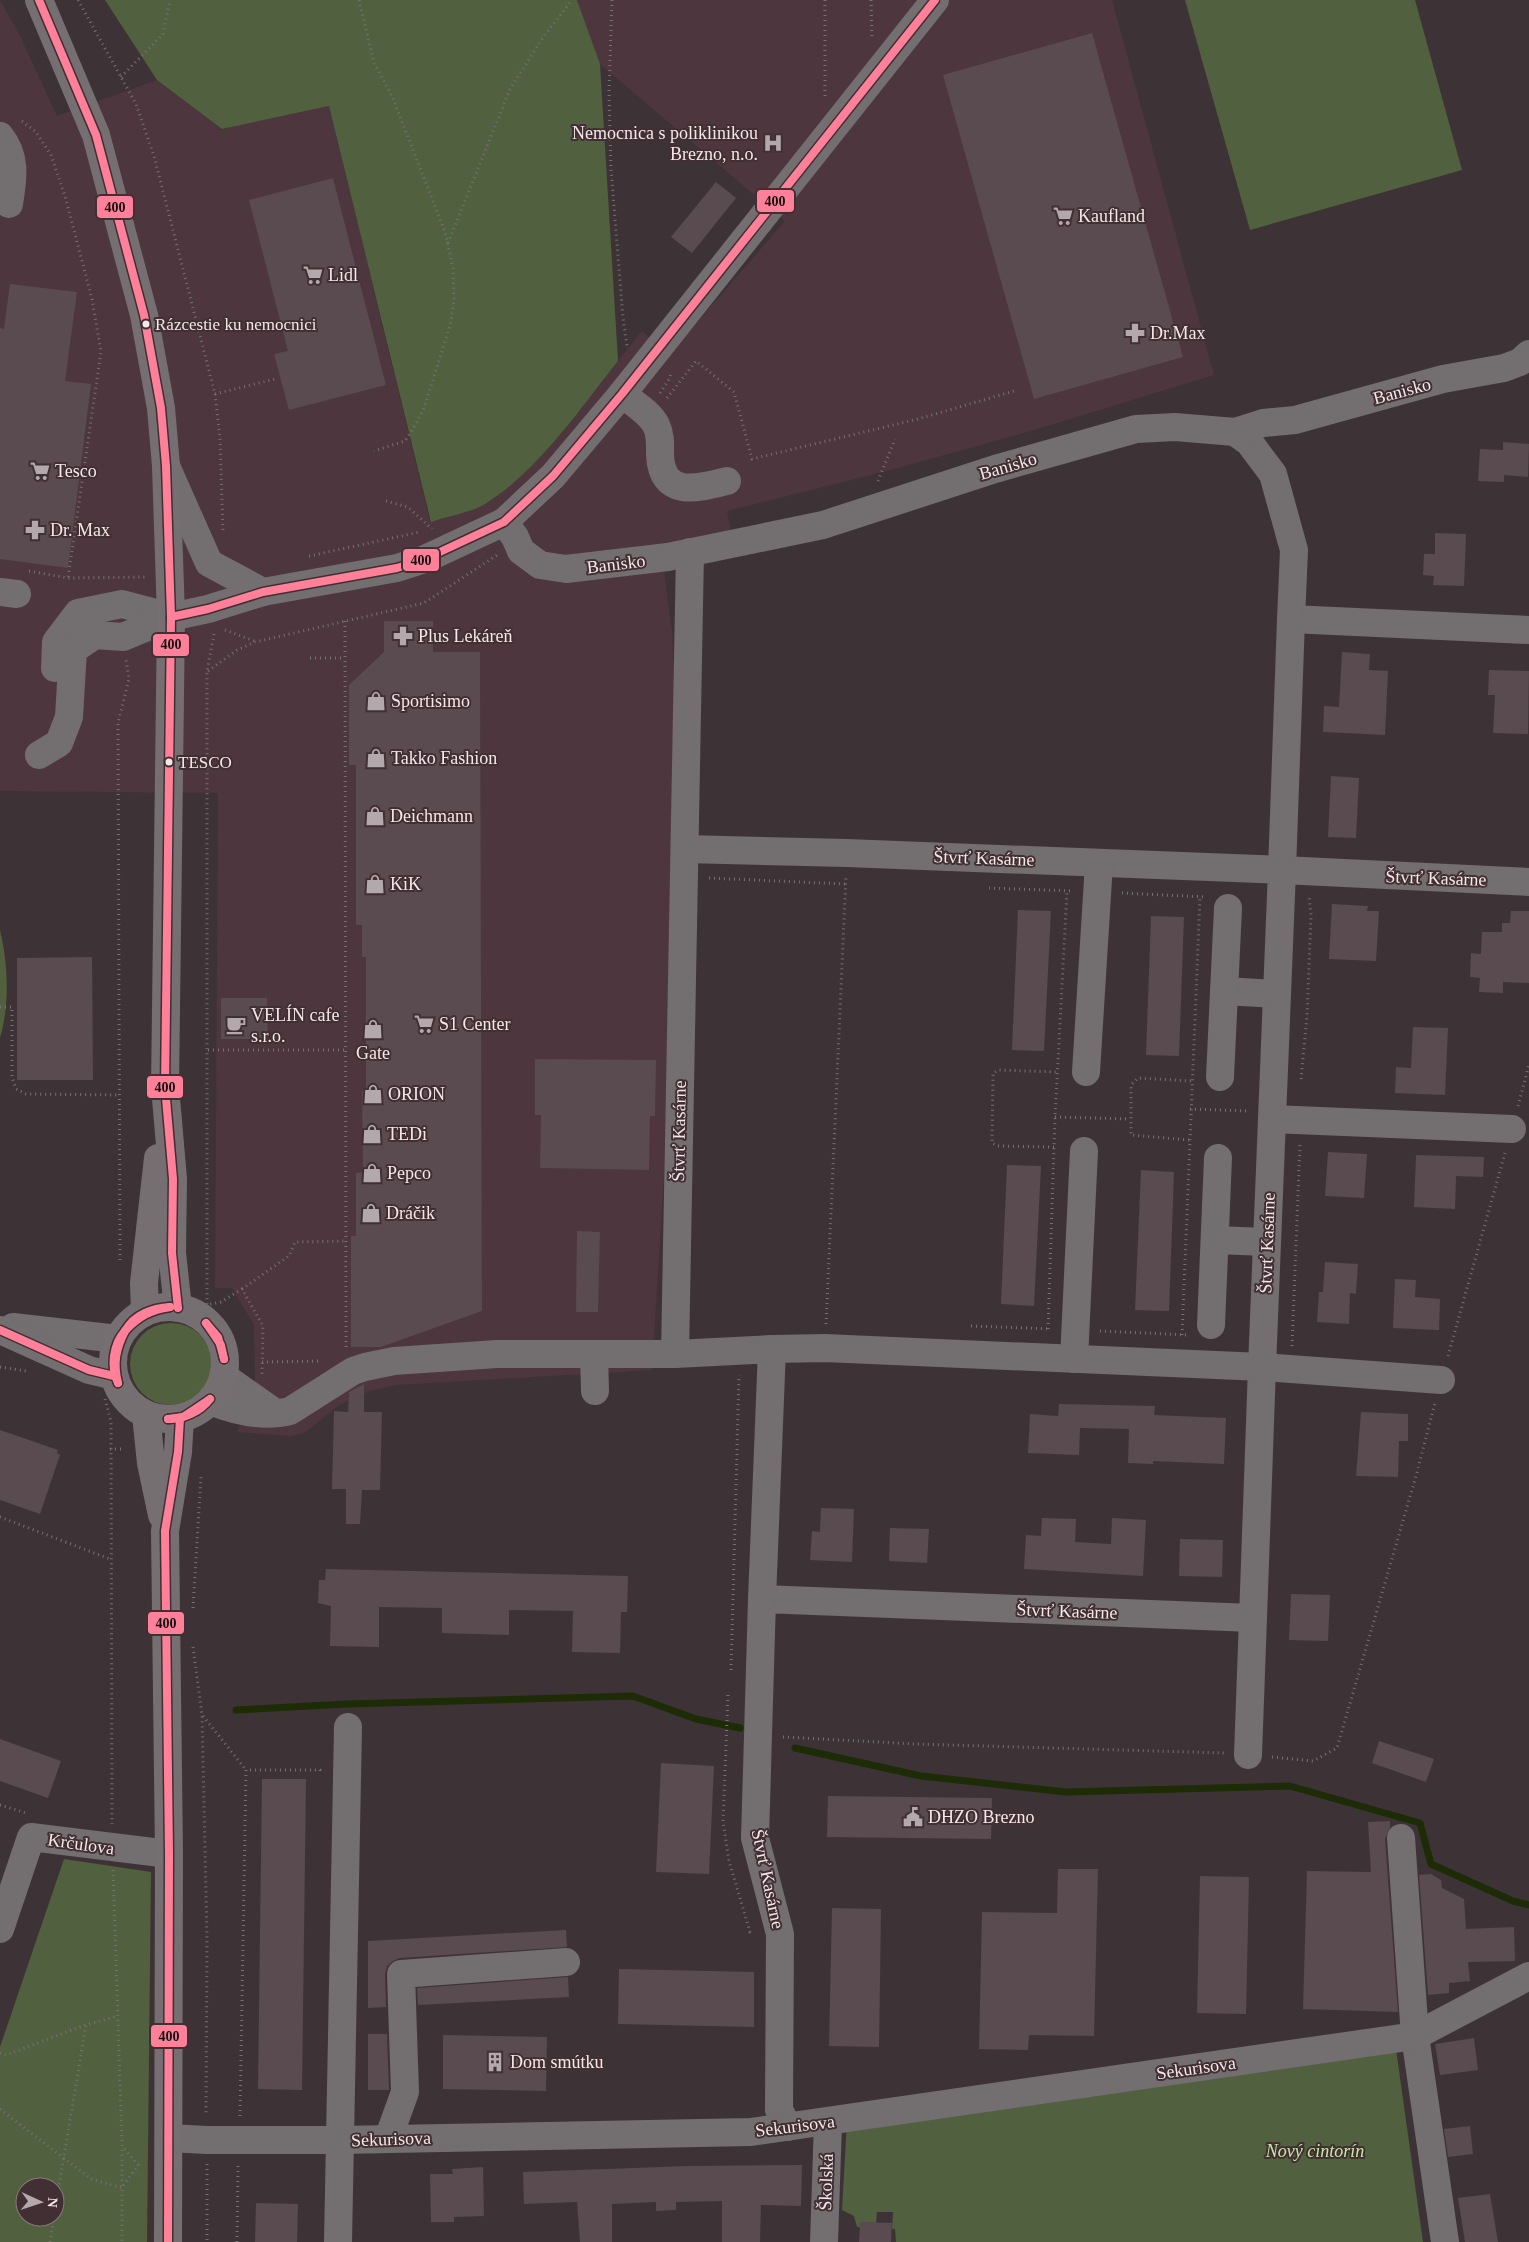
<svg xmlns="http://www.w3.org/2000/svg" width="1529" height="2242" font-family="Georgia,serif">
  <rect width="100%" height="100%" fill="#3d3336"/>
  <!-- built -->
  <polygon fill="#4d363d" points="0,0 20,36 57,116 157,80 222,129 329,106 430,521 503,491 552,444 642,331 669,355 785,221 600,64 577,0 1112,0 1214,375 1021,434 875,474 727,511 731,532 661,551 672,631 675,699 664,1174 652,1370 396,1385 370,1391 339,1405 306,1432 291,1436 237,1432 255,1386 254,1325 232,1288 215,1288 218,793 0,791"/>
  <!-- green -->
  <g fill="#51603e" fill-rule="evenodd">
    <path d="M105 0H577L600 64 618 361C580 409 538 471 485 504 470 513 447 516 431 522L329 106 222 129 157 80Z"/>
    <polygon points="1185,0 1415,0 1462,170 1250,230"/>
    <path d="M0 930C8 964 10 1004 0 1038Z"/>
    <circle cx="171" cy="1364" r="41"/>
    <path d="M64 1859 151 1872 147 2242H0V2047ZM25 2187H55V2217H25Z"/>
    <polygon points="1396,2049 1423,2242 896,2242 895,2229 892,2229 893,2212 877,2212 876,2223 860,2222 860,2227 857,2227 854,2216 842,2210 847,2121"/>
  </g>
  <g fill="none" stroke-linecap="round" stroke-linejoin="round">
    <!-- stream -->
    <g stroke="#1d2c06" stroke-width="7">
      <polyline points="236,1710 347,1704 633,1696 696,1719 740,1728"/>
      <polyline points="795,1748 921,1776 1066,1792 1290,1786 1420,1823 1431,1864 1513,1901 1529,1905"/>
    </g>
  </g>
  <!-- building -->
  <g fill="#594b50">
    <polygon points="1092,33 1183,357 1034,399 943,75"/>
    <polygon points="333,178 386,385 289,410 274,354 288,351 249,200"/>
    <polygon points="716,182 736,198 692,253 671,237"/>
    <polygon points="10,284 77,292 65,381 91,384 68,568 0,559 0,328 4,329"/>
    <polygon points="1503,442 1529,444 1528,477 1504,475 1504,482 1478,481 1480,449 1503,450"/>
    <polygon points="1435,533 1466,534 1464,586 1433,585 1434,576 1423,575 1424,554 1435,554"/>
    <polygon points="384,621 433,621 433,652 480,652 482,1311 381,1347 351,1347 351,1236 356,1236 356,1173 363,1172 362,1091 366,1091 366,957 362,957 362,925 356,925 356,765 349,765 349,685 384,652"/>
    <polygon points="1342,652 1370,654 1369,670 1388,671 1385,735 1323,732 1324,706 1339,707"/>
    <polygon points="1489,670 1529,671 1528,734 1493,733 1495,695 1488,695"/>
    <polygon points="1331,776 1359,778 1356,838 1328,837"/>
    <polygon points="1332,904 1368,906 1367,911 1379,911 1376,961 1329,959"/>
    <polygon points="1018,910 1051,911 1044,1051 1012,1050"/>
    <polygon points="1511,911 1529,911 1529,983 1503,982 1503,993 1479,992 1480,978 1470,977 1471,953 1481,954 1482,932 1502,932 1502,923 1510,923"/>
    <polygon points="1151,916 1184,917 1179,1056 1146,1055"/>
    <polygon points="92,957 93,1080 17,1080 17,958"/>
    <polygon points="221,998 267,998 268,1039 221,1039"/>
    <polygon points="1413,1027 1448,1028 1445,1095 1395,1093 1396,1067 1411,1068"/>
    <polygon points="535,1059 656,1060 655,1116 650,1116 649,1170 540,1168 541,1115 535,1115"/>
    <polygon points="1328,1152 1367,1154 1364,1198 1325,1196"/>
    <polygon points="1416,1155 1484,1157 1483,1177 1456,1176 1455,1209 1414,1207"/>
    <polygon points="1007,1165 1041,1166 1034,1306 1001,1304"/>
    <polygon points="1141,1170 1174,1172 1169,1311 1135,1310"/>
    <polygon points="577,1231 600,1232 598,1312 576,1312"/>
    <polygon points="1325,1262 1358,1264 1356,1294 1350,1293 1349,1324 1317,1322 1319,1292 1323,1292"/>
    <polygon points="1395,1279 1416,1280 1415,1297 1440,1299 1439,1330 1393,1328"/>
    <polygon points="364,1384 364,1412 382,1412 380,1490 362,1490 360,1524 346,1524 346,1489 332,1489 334,1411 348,1412 349,1392"/>
    <polygon points="1059,1404 1155,1406 1154,1415 1226,1418 1224,1464 1153,1461 1153,1464 1128,1463 1129,1429 1080,1428 1079,1455 1028,1453 1030,1414 1058,1416"/>
    <polygon points="1361,1412 1408,1414 1408,1441 1399,1441 1398,1477 1356,1476"/>
    <polygon points="0,1430 58,1450 57,1453 60,1455 40,1514 0,1500"/>
    <polygon points="821,1508 854,1509 852,1562 810,1560 812,1531 820,1532"/>
    <polygon points="1042,1518 1076,1519 1075,1542 1111,1544 1112,1518 1146,1520 1143,1576 1024,1569 1026,1535 1041,1536"/>
    <polygon points="890,1528 929,1529 927,1563 889,1561"/>
    <polygon points="1180,1539 1223,1540 1222,1577 1179,1576"/>
    <polygon points="326,1569 628,1576 627,1612 621,1612 620,1653 572,1652 573,1611 509,1610 509,1635 442,1633 442,1608 379,1607 379,1647 330,1646 331,1606 318,1603 319,1580 325,1580"/>
    <polygon points="1291,1594 1330,1595 1328,1641 1289,1640"/>
    <polygon points="0,1739 61,1761 48,1798 0,1781"/>
    <polygon points="1379,1741 1434,1759 1426,1782 1372,1763"/>
    <polygon points="661,1763 714,1766 709,1874 656,1872"/>
    <polygon points="262,1779 306,1779 302,2090 258,2089"/>
    <polygon points="828,1796 992,1798 991,1839 827,1837"/>
    <polygon points="1390,1821 1390,1828 1385,1839 1398,2012 1303,2009 1307,1871 1371,1872 1368,1822"/>
    <polygon points="1058,1869 1098,1869 1094,2036 1029,2035 1028,2050 979,2049 982,1912 1057,1913"/>
    <polygon points="1431,1874 1441,1880 1442,1888 1464,1899 1466,1929 1514,1927 1515,1961 1468,1962 1470,1981 1449,1983 1449,1993 1428,1995 1419,1875"/>
    <polygon points="1200,1876 1249,1877 1246,2014 1197,2013"/>
    <polygon points="832,1908 881,1909 879,2047 829,2046"/>
    <polygon points="566,1930 567,1947 400,1958 393,1961 387,1966 385,1974 386,2007 368,2008 368,1941"/>
    <polygon points="619,1969 754,1972 754,2027 618,2024"/>
    <polygon points="568,1977 569,1997 418,2005 417,1988"/>
    <polygon points="368,2034 387,2034 389,2090 368,2090"/>
    <polygon points="443,2035 547,2037 546,2091 443,2089"/>
    <polygon points="1474,2038 1478,2070 1440,2075 1435,2044"/>
    <polygon points="1470,2126 1473,2154 1448,2157 1444,2129"/>
    <polygon points="802,2165 801,2206 761,2205 760,2242 722,2242 722,2201 676,2202 676,2210 656,2211 656,2202 612,2204 612,2242 580,2242 577,2202 524,2204 523,2172 689,2166"/>
    <polygon points="483,2167 484,2216 454,2217 454,2222 431,2222 430,2174 453,2174 452,2169"/>
    <polygon points="1490,2194 1498,2242 1465,2242 1458,2198"/>
    <polygon points="256,2203 298,2204 297,2242 255,2242"/>
    <polygon points="860,2222 892,2223 891,2242 859,2242"/>
  </g>
  <g fill="none" stroke-linecap="round" stroke-linejoin="round">
    <!-- path -->
    <g stroke="#767172" stroke-width="3" stroke-dasharray="1 4" stroke-linecap="butt">
      <polyline points="78,0 136,104 154,156 215,394 220,438 223,531"/>
      <polyline points="359,0 374,63 392,96 445,232 453,268 454,301 450,326 424,408 414,427 405,441 374,451"/>
      <polyline points="612,0 609,92 611,169 623,318 627,346"/>
      <polyline points="825,0 825,98"/>
      <polyline points="871,0 872,39"/>
      <polyline points="121,77 163,34 170,0"/>
      <polyline points="22,121 36,132 51,155 65,196 92,299 101,352 68,578"/>
      <polyline points="448,243 510,89 544,36 572,0"/>
      <polyline points="660,393 670,378 671,373"/>
      <polyline points="215,394 275,379"/>
      <polyline points="667,398 696,361 734,392 752,459 918,419 1014,391"/>
      <polyline points="878,481 895,439"/>
      <polyline points="386,501 408,507 432,529"/>
      <polyline points="309,556 420,532"/>
      <polyline points="29,571 68,578 145,577"/>
      <polyline points="345,621 346,1348"/>
      <polyline points="225,630 254,641"/>
      <polyline points="214,634 207,671 207,1305 221,1302 242,1289 263,1326 262,1374"/>
      <polyline points="310,658 345,658"/>
      <polyline points="208,671 237,650 255,642 424,603 497,555"/>
      <polyline points="709,878 845,884"/>
      <polyline points="989,888 1073,891"/>
      <polyline points="1122,893 1206,897"/>
      <polyline points="0,1007 12,1007 12,1077 16,1089 26,1094 119,1095"/>
      <polyline points="208,1050 345,1050"/>
      <polyline points="1301,1079 1307,1016 1311,915 1309,896"/>
      <polyline points="1518,1106 1529,1065"/>
      <polyline points="1190,1109 1248,1111"/>
      <polyline points="1055,1117 1130,1119"/>
      <polyline points="1189,1140 1131,1135 1131,1085 1138,1078 1191,1081"/>
      <polyline points="1054,1147 998,1146 992,1143 993,1076 993,1073 999,1070 1057,1072"/>
      <polyline points="120,1260 118,723 129,679 126,660"/>
      <polyline points="242,1289 289,1256 295,1242 345,1241"/>
      <polyline points="826,1324 846,876"/>
      <polyline points="971,1326 1051,1329"/>
      <polyline points="1048,1329 1055,1117 1067,891"/>
      <polyline points="1100,1331 1188,1335"/>
      <polyline points="1182,1335 1200,897"/>
      <polyline points="1292,1346 1300,1145"/>
      <polyline points="1448,1356 1505,1153"/>
      <polyline points="262,1362 322,1361"/>
      <polyline points="0,1367 26,1371"/>
      <polyline points="105,1399 111,1422 112,1824"/>
      <polyline points="110,1449 124,1449"/>
      <polyline points="0,1517 110,1559"/>
      <polyline points="193,1608 201,1477"/>
      <polyline points="193,1647 202,1715 207,1939 206,2115"/>
      <polyline points="731,1670 739,1375"/>
      <polyline points="728,1695 723,1821 729,1861 750,1932 754,1931"/>
      <polyline points="203,1716 246,1770"/>
      <polyline points="783,1737 915,1744 1224,1753"/>
      <polyline points="1272,1757 1313,1761 1337,1748 1416,1476 1435,1403"/>
      <polyline points="0,1805 26,1813"/>
      <polyline points="113,1870 122,2145 122,2242"/>
      <polyline points="0,2053 6,2055 85,2025"/>
      <polyline points="0,2109 91,2179 122,2188 138,2165 122,2146"/>
      <polyline points="240,2116 246,1770 320,1770 320,1774"/>
      <polyline points="207,2164 207,2242"/>
      <polyline points="55,2209 86,2025 118,2016"/>
      <polyline points="50,2242 54,2217"/>
      <polyline points="237,2242 238,2165"/>
    </g>
    <!-- minor -->
    <g stroke="#736e70" stroke-width="28">
      <path d="M0 136C17 157 13 178 9 204"/>
      <path d="M622 394C633 403 649 412 656 425 661 435 660 445 660 455 662 499 699 488 727 481"/>
      <polyline points="1235,432 1249,442 1273,474 1294,550 1291,619 1529,630"/>
      <polyline points="166,466 209,563 263,592"/>
      <polyline points="504,522 515,537 521,551 540,565 566,569 668,557 823,525 995,469 1136,429 1175,427 1235,432 1263,423 1295,420 1443,379 1504,368 1520,362 1529,354"/>
      <polyline points="0,592 17,594"/>
      <polyline points="1291,619 1282,870 1529,882"/>
      <polyline points="55,668 56,642 78,613 122,604 171,617"/>
      <polyline points="39,755 59,743 69,717 73,650 95,635 123,637 171,617 208,609 263,592 397,568 425,559 504,522 553,476 622,394 935,0"/>
      <polyline points="685,849 847,853 1282,870 1272,1119"/>
      <polyline points="1224,991 1277,994"/>
      <polyline points="1086,1072 1099,863"/>
      <polyline points="1220,1077 1228,908"/>
      <polyline points="1215,1240 1267,1242"/>
      <polyline points="1211,1325 1218,1158"/>
      <polyline points="13,1327 118,1339"/>
      <polyline points="0,1330 89,1370 114,1376"/>
      <polyline points="772,1349 825,1348 1262,1367 1253,1618 762,1599 755,1838 780,1934 779,2110 788,2127"/>
      <polyline points="594,1354 595,1391"/>
      <polyline points="675,1354 690,552"/>
      <polyline points="1074,1359 1084,1151"/>
      <polyline points="223,1376 274,1412"/>
      <polyline points="1441,1380 1262,1367 1272,1119 1512,1129"/>
      <path d="M210 1401C235 1411 263 1418 290 1411L353 1371 365 1367 394 1361 497 1354H675L772 1349 762 1599"/>
      <polyline points="1248,1755 1253,1618"/>
      <polyline points="1401,1838 1415,2036 1445,2242"/>
      <polyline points="0,1929 31,1837 169,1854"/>
      <polyline points="169,2138 207,2140 339,2140 751,2132 1415,2036 1529,1976"/>
      <polyline points="388,2139 405,2092 401,1974 566,1962"/>
      <polyline points="338,2242 348,1727"/>
      <polyline points="824,2242 828,2122"/>
    </g>
    <!-- major -->
    <g stroke="#756f72" stroke-width="28">
      <polyline points="39,0 96,135 144,315 161,408 166,466 171,617 165,1087 173,1179 172,1253 178,1308"/>
      <circle cx="169" cy="1363" r="56"/>
      <polyline points="145,1312 144,1283 158,1158"/>
      <polyline points="146,1415 151,1463 162,1515"/>
      <polyline points="168,2242 169,1854 165,1531 178,1452 180,1418"/>
    </g>
    <defs>
      <g id="bus-1">
        <polyline points="39,0 96,135 144,315 161,408 166,466 171,617 165,1087 173,1179 172,1253 178,1308"/>
        <polyline points="171,617 208,609 263,592 397,568 425,559 504,522 553,476 622,394 935,0"/>
        <polyline points="206,1323 218,1337 224,1359"/>
        <polyline points="206,1323 221,1345 224,1359"/>
        <polyline points="0,1330 89,1370 114,1376"/>
        <path d="M125 1331C134 1314 153 1308 170 1307"/>
        <path d="M125 1331C139 1316 151 1310 170 1307"/>
        <path d="M118 1383C110 1367 113 1344 125 1331"/>
        <path d="M118 1383C113 1363 116 1349 125 1331"/>
        <path d="M168 1419C184 1419 200 1412 210 1399"/>
        <polyline points="168,1419 183,1417 210,1399"/>
        <polyline points="168,2242 169,1854 165,1531 178,1452 180,1418"/>
      </g>
    </defs>
    <!-- bus-1 casing -->
    <use href="#bus-1" stroke="#412f34" stroke-width="11"/>
    <!-- bus-1 -->
    <use href="#bus-1" stroke="#ff8098" stroke-width="8"/>
  </g>
  <!-- icons -->
  <defs>
    <symbol id="hospital-bare" viewBox="-9 -9 18 18"><path d="M-5-5h3v3.5h4V-5h3V5h-3V1.5h-4V5h-3Z" fill="#b3a8ab" stroke="#412f34" stroke-width="2.5" paint-order="stroke"/></symbol>
    <symbol id="supermarket-bare" viewBox="-9 -9 18 18"><path d="M-6-5.5h2.5l.6 2H6L4.5 2H-2.5L-4.4-4H-6ZM-1.5 3.2a1.3 1.3 0 1 0 .1 0ZM3 3.2a1.3 1.3 0 1 0 .1 0Z" fill="#b3a8ab" stroke="#412f34" stroke-width="2.5" paint-order="stroke"/></symbol>
    <symbol id="pharmacy-bare" viewBox="-9 -9 18 18"><path d="M-2-6h4v4h4v4h-4v4h-4v-4h-4v-4h4Z" fill="#b3a8ab" stroke="#412f34" stroke-width="2.5" paint-order="stroke"/></symbol>
    <symbol id="shop-bare" viewBox="-9 -9 18 18"><path d="M-5-2.5h2.3a2.7 3.5 0 0 1 5.4 0H5L5.5 6h-11ZM-1.5-2.5h3a1.5 2.3 0 0 0-3 0Z" fill="#b3a8ab" stroke="#412f34" stroke-width="2.5" paint-order="stroke"/></symbol>
    <symbol id="cafe-bare" viewBox="-9 -9 18 18"><path d="M-5.5-4.5H6V0H3Q3 3.5 0 3.5H-2.5Q-5.5 3.5-5.5 0ZM3-3.2v2h1.7v-2ZM-6 4.5H4V6H-6Z" fill="#b3a8ab" stroke="#412f34" stroke-width="2.5" paint-order="stroke"/></symbol>
    <symbol id="civic-bare" viewBox="-9 -9 18 18"><path d="M-.6-6.5H3V-4.5H.6V-3L4-1V1h2V6H-6V1h2V-1L-.6-3ZM-1.2 2.5V6h2.4V2.5Z" fill="#b3a8ab" stroke="#412f34" stroke-width="2.5" paint-order="stroke"/></symbol>
    <symbol id="building-bare" viewBox="-9 -9 18 18"><path d="M-4-6H4V6H1V3H-1V6H-4ZM-2.5-4.3h1.7v1.8h-1.7ZM.8-4.3h1.7v1.8H.8ZM-2.5-1h1.7V.8h-1.7ZM.8-1h1.7V.8H.8Z" fill="#b3a8ab" stroke="#412f34" stroke-width="2.5" paint-order="stroke"/></symbol>
  </defs>
  <g fill-rule="evenodd">
    <use href="#hospital-bare" x="759" y="129" width="28" height="28"/>
    <use href="#supermarket-bare" x="1049" y="202" width="28" height="28"/>
    <use href="#supermarket-bare" x="299" y="261" width="28" height="28"/>
    <use href="#pharmacy-bare" x="1121" y="319" width="28" height="28"/>
    <use href="#supermarket-bare" x="26" y="457" width="28" height="28"/>
    <use href="#pharmacy-bare" x="21" y="516" width="28" height="28"/>
    <use href="#pharmacy-bare" x="389" y="622" width="28" height="28"/>
    <use href="#shop-bare" x="362" y="687" width="28" height="28"/>
    <use href="#shop-bare" x="362" y="744" width="28" height="28"/>
    <use href="#shop-bare" x="361" y="802" width="28" height="28"/>
    <use href="#shop-bare" x="361" y="870" width="28" height="28"/>
    <use href="#supermarket-bare" x="410" y="1010" width="28" height="28"/>
    <use href="#cafe-bare" x="222" y="1011" width="28" height="28"/>
    <use href="#shop-bare" x="359" y="1015" width="28" height="28"/>
    <use href="#shop-bare" x="359" y="1080" width="28" height="28"/>
    <use href="#shop-bare" x="358" y="1120" width="28" height="28"/>
    <use href="#shop-bare" x="358" y="1159" width="28" height="28"/>
    <use href="#shop-bare" x="357" y="1199" width="28" height="28"/>
    <use href="#civic-bare" x="899" y="1803" width="28" height="28"/>
    <use href="#building-bare" x="481" y="2048" width="28" height="28"/>
  </g>
  <!-- markers -->
  <g fill="#f3e7ea" stroke="#412f34" stroke-width="2">
    <circle cx="146" cy="324" r="4.5"/>
    <circle cx="169" cy="762" r="4.5"/>
  </g>
  <g text-anchor="middle" dominant-baseline="central" stroke-width="4" stroke-linejoin="round" paint-order="stroke">
    <!-- bus labels -->
    <g font-size="17" fill="#f3e7ea" stroke="#412f34" text-anchor="start">
      <text x="155" y="324">Rázcestie ku nemocnici</text>
      <text x="178" y="762">TESCO</text>
    </g>
    <!-- poi labels -->
    <g font-size="18" fill="#f3e7ea" stroke="#412f34" text-anchor="start">
      <text x="758" y="133" text-anchor="end">Nemocnica s poliklinikou<tspan x="758" dy="21">Brezno, n.o.</tspan></text>
      <text x="1078" y="216">Kaufland</text>
      <text x="328" y="275">Lidl</text>
      <text x="1150" y="333">Dr.Max</text>
      <text x="55" y="471">Tesco</text>
      <text x="50" y="530">Dr. Max</text>
      <text x="418" y="636">Plus Lekáreň</text>
      <text x="391" y="701">Sportisimo</text>
      <text x="391" y="758">Takko Fashion</text>
      <text x="390" y="816">Deichmann</text>
      <text x="390" y="884">KiK</text>
      <text x="251" y="1015">VELÍN cafe<tspan x="251" dy="21">s.r.o.</tspan></text>
      <text x="439" y="1024">S1 Center</text>
      <text x="373" y="1053" text-anchor="middle">Gate</text>
      <text x="388" y="1094">ORION</text>
      <text x="387" y="1134">TEDi</text>
      <text x="387" y="1173">Pepco</text>
      <text x="386" y="1213">Dráčik</text>
      <text x="928" y="1817">DHZO Brezno</text>
      <text x="510" y="2062">Dom smútku</text>
    </g>
    <!-- street labels -->
    <g font-size="18" fill="#f3e7ea" stroke="#412f34">
      <text transform="translate(1402 391) rotate(-15)">Banisko</text>
      <text transform="translate(1008 466) rotate(-16)">Banisko</text>
      <text transform="translate(616 564) rotate(-7)">Banisko</text>
      <text transform="translate(984 858) rotate(2)">Štvrť Kasárne</text>
      <text transform="translate(1436 878) rotate(2)">Štvrť Kasárne</text>
      <text transform="translate(679 1131) rotate(-89)">Štvrť Kasárne</text>
      <text transform="translate(1267 1243) rotate(-88)">Štvrť Kasárne</text>
      <text transform="translate(1067 1611) rotate(2)">Štvrť Kasárne</text>
      <text transform="translate(81 1844) rotate(8)">Krčulova</text>
      <text transform="translate(768 1879) rotate(78)">Štvrť Kasárne</text>
      <text transform="translate(1196 2068) rotate(-8)">Sekurisova</text>
      <text transform="translate(795 2126) rotate(-7)">Sekurisova</text>
      <text transform="translate(391 2139) rotate(-2)">Sekurisova</text>
      <text transform="translate(826 2182) rotate(-88)">Školská</text>
    </g>
    <!-- park labels -->
    <g font-size="18" font-style="italic" fill="#c7e8a2" stroke="#412f34">
      <text x="1315" y="2151">Nový cintorín</text>
    </g>
  </g>
  <g stroke="#412f34" stroke-width="2">
    <rect x="756" y="189" width="39" height="24" rx="5" fill="#ff8098"/>
    <rect x="96" y="195" width="38" height="24" rx="5" fill="#ff8098"/>
    <rect x="402" y="548" width="38" height="24" rx="5" fill="#ff8098"/>
    <rect x="152" y="633" width="38" height="24" rx="5" fill="#ff8098"/>
    <rect x="146" y="1075" width="38" height="24" rx="5" fill="#ff8098"/>
    <rect x="147" y="1611" width="38" height="24" rx="5" fill="#ff8098"/>
    <rect x="150" y="2024" width="38" height="24" rx="5" fill="#ff8098"/>
  </g>
  <g font-size="14" text-anchor="middle" font-weight="bold" fill="#111">
    <text x="775" y="206">400</text>
    <text x="115" y="212">400</text>
    <text x="421" y="565">400</text>
    <text x="171" y="649">400</text>
    <text x="165" y="1092">400</text>
    <text x="166" y="1628">400</text>
    <text x="169" y="2041">400</text>
  </g>
  <!-- north arrow -->
  <g transform="translate(40 2202) rotate(93)"><circle r="24" fill="#412f34" stroke="#88797d"/>
  <path d="M0-4L9 19L0 12L-9 19Z" fill="#b3a8ab"/>
  <text y="-8" font-size="14" font-weight="bold" text-anchor="middle" fill="#f3e7ea">N</text>
  </g>
</svg>
